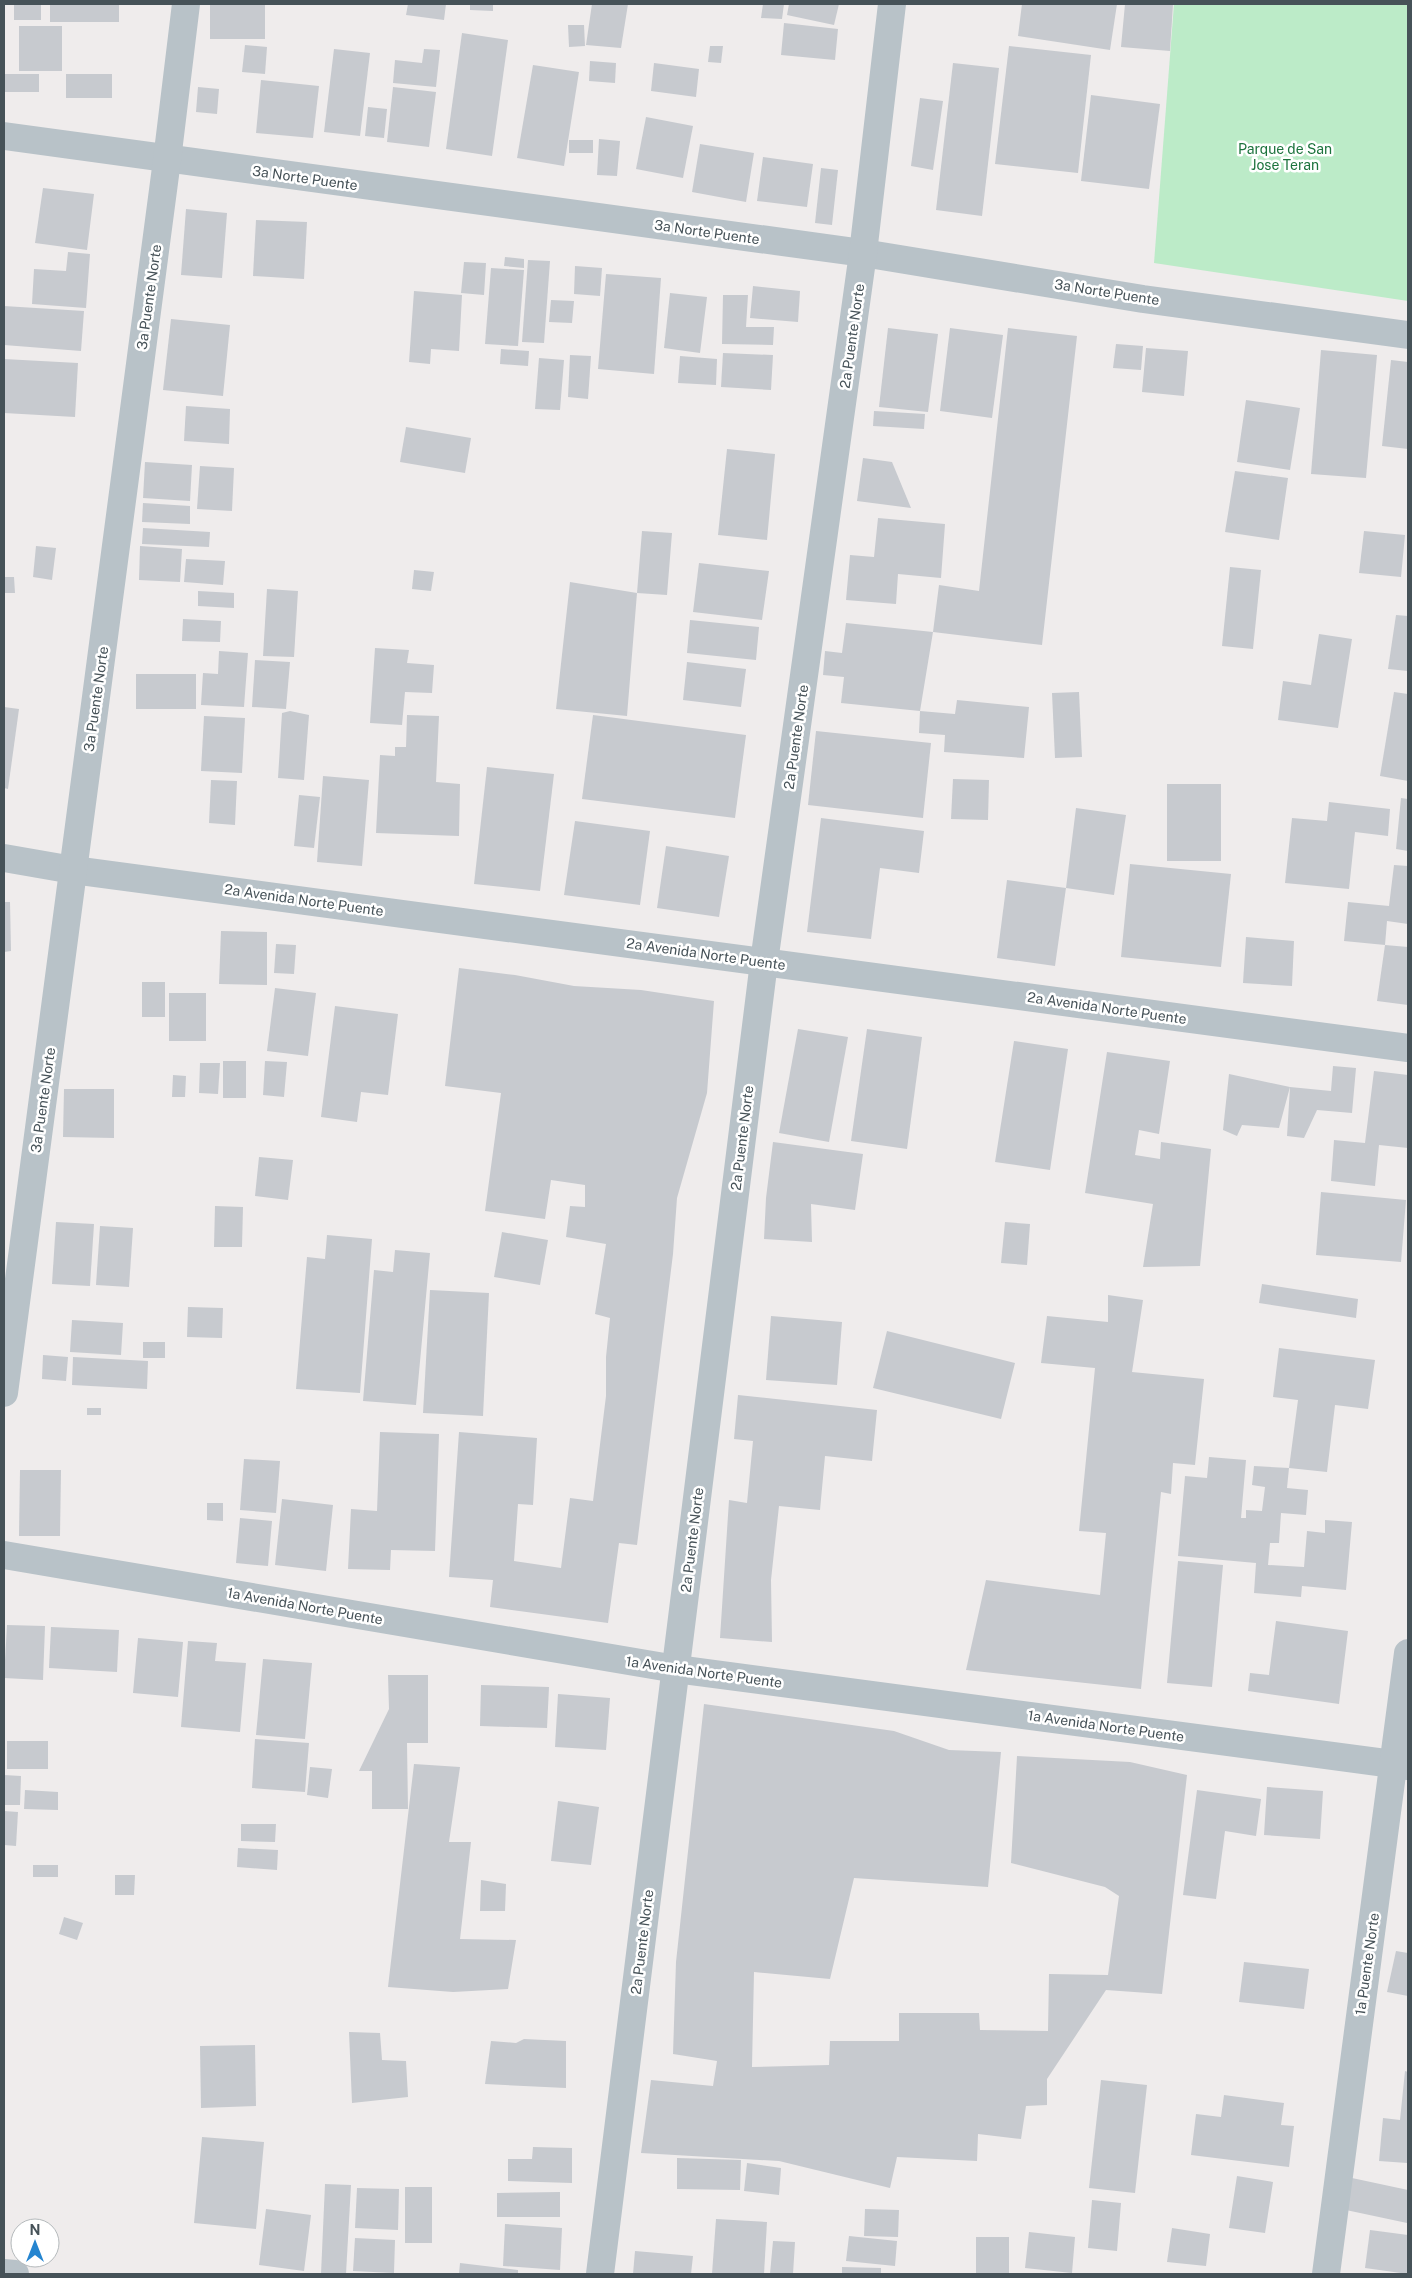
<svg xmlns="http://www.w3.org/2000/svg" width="1412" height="2278" font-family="'Public Sans',sans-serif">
  <rect width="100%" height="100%" fill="#efecec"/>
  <!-- green -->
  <polygon fill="#bcebc8" points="1174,4 1408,4 1408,301 1154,263"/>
  <!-- building -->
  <g fill="#c7cacf">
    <rect x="14" y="4" width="27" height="16"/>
    <rect x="50" y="4" width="69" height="18"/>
    <rect x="210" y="4" width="55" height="35"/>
    <polygon points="408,4 446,4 444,20 406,15"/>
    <polygon points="470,4 493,4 493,11 470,10"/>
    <polygon points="592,4 628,4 621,48 586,45"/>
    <polygon points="763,4 784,4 782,19 761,18"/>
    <polygon points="789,4 839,4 834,25 787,15"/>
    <polygon points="1022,4 1117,4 1110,50 1018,36"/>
    <polygon points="1125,4 1173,4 1170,51 1121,47"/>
    <polygon points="784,23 838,29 835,60 781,55"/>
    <polygon points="568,25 584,25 585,46 569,47"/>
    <rect x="19" y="26" width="43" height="45"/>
    <polygon points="462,33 508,40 492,156 446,149"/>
    <polygon points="245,45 267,47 265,74 242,72"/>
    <polygon points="710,46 723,46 721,63 708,62"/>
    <polygon points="1009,46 1091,55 1078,173 995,164"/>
    <polygon points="334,49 370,53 360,136 324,132"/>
    <polygon points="424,49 440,50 436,87 393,83 395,60 422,63"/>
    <polygon points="590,61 616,63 615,83 589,81"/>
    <polygon points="654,63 699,69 696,97 651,91"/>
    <polygon points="953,63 999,68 982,216 936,210"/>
    <polygon points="533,65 579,72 564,166 517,158"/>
    <rect x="4" y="74" width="35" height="18"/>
    <rect x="66" y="74" width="46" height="24"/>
    <polygon points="261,80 319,86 313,138 256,133"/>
    <polygon points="198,87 219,89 217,114 196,112"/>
    <polygon points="393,87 436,92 429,147 387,142"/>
    <polygon points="1091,95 1160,104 1149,189 1081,181"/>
    <polygon points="920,98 943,101 933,170 911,166"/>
    <polygon points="368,107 387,109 384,138 365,136"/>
    <polygon points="646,117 693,126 683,178 636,169"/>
    <polygon points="599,139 620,141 617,176 597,175"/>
    <rect x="569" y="140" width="24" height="13"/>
    <polygon points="700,144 754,153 746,202 692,192"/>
    <polygon points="763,157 813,164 807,207 757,201"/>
    <polygon points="821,168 838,170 832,225 815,223"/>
    <polygon points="43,188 94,194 87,250 35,243"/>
    <polygon points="186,209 227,213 222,278 181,275"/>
    <polygon points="256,220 307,222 304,279 253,276"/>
    <polygon points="68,252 90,254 86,308 32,304 34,269 66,271"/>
    <polygon points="505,257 524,259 524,268 504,266"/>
    <polygon points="528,260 550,261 544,343 522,342"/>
    <polygon points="464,262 486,263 484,295 461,293"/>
    <polygon points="575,266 602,268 600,296 574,294"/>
    <polygon points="491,268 524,270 518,346 485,344"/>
    <polygon points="606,274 661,278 654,374 598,369"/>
    <polygon points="753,286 800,291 798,322 750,318"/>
    <polygon points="414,291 462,295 459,351 431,349 430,364 409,362"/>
    <polygon points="670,293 707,297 700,353 664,348"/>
    <polygon points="723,295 748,295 746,327 774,327 773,345 722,344"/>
    <polygon points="551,300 574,301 572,323 549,322"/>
    <polygon points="4,306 84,311 81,351 4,345"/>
    <polygon points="171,319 230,325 223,396 163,390"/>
    <polygon points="888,328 938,334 928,412 879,407"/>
    <polygon points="950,328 1003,335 992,418 940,411"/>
    <polygon points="1008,328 1077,336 1042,645 933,632 939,585 979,591"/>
    <polygon points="1116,344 1143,346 1141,370 1113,368"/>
    <polygon points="1146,348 1188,351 1184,396 1142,392"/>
    <polygon points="501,349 529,351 528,366 500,364"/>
    <polygon points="1321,350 1377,355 1366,478 1311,474"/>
    <polygon points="723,353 773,355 771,390 721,387"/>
    <polygon points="570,355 591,356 588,399 568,397"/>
    <polygon points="680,356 717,359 716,385 678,383"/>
    <polygon points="539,358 564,360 560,410 535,409"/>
    <polygon points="4,359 78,363 75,417 4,413"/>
    <polygon points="1391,360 1408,362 1408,449 1382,446"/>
    <polygon points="1246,400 1300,408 1290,470 1237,462"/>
    <polygon points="186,406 230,409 229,444 184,441"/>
    <polygon points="874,411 925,414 924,429 873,426"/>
    <polygon points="406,427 471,438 465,473 400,462"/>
    <polygon points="727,449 775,454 767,540 718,535"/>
    <polygon points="863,458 892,462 911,508 857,501"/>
    <polygon points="145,462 192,465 190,501 143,498"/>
    <polygon points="200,466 234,468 232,511 197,509"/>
    <polygon points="1235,471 1288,478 1279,540 1225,532"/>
    <polygon points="143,503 190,506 190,524 142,522"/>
    <polygon points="878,518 945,524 941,578 898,574 896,604 846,600 850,555 874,557"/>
    <polygon points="143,528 210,532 209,547 142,544"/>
    <polygon points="642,531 672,533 667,595 637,593 627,716 556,709 570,582 637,593"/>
    <polygon points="1364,531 1405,535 1401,577 1359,573"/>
    <polygon points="36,546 56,548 52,580 33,577"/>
    <polygon points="140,546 182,549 180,582 139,580"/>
    <polygon points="186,559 225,561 223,585 184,582"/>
    <polygon points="699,563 769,571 762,620 693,612"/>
    <polygon points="1230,567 1261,570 1253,649 1222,646"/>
    <polygon points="414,570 434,572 431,591 412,589"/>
    <polygon points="4,577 14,577 15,593 4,593"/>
    <polygon points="267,589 298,591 294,657 263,656"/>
    <polygon points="198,591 234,593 234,608 198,606"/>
    <polygon points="1396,615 1408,616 1408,671 1388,669"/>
    <polygon points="183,619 221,621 220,642 182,641"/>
    <polygon points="690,620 759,627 756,660 687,653"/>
    <polygon points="846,623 933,632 920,711 841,703 844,677 823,675 825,651 842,653"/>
    <polygon points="1319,634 1352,639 1338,728 1278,720 1283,681 1311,685"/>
    <polygon points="375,648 409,650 407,663 434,665 432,693 405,692 402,725 370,723"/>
    <polygon points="219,651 248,653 244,707 201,705 203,673 218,674"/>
    <polygon points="255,660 290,662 286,709 252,707"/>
    <polygon points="687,662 746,669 741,707 683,700"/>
    <rect x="136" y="674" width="60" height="35"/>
    <polygon points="1079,692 1082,757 1055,758 1052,693"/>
    <polygon points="1394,692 1408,694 1408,781 1380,776"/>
    <polygon points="957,700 1029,707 1024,758 944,752 945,735 919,733 920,711 955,714"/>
    <polygon points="4,707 19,709 8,789 4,788"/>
    <polygon points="290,711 309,715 304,780 278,778 282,713"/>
    <polygon points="407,715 439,716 436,782 460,784 459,836 376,833 380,755 395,756 395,747 406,747"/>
    <polygon points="593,715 746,735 735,818 582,799"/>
    <polygon points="204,716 245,718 242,773 201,771"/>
    <polygon points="816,731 931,743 923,818 808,805"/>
    <polygon points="487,767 554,774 540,891 474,884"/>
    <polygon points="323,776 369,780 362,866 317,862"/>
    <polygon points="953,779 989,780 988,820 951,819"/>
    <polygon points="211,780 237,781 235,825 209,823"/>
    <rect x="1167" y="784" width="54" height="77"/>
    <polygon points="299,795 320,797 314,848 294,846"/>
    <polygon points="1401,798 1408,799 1408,851 1396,849"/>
    <polygon points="1329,802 1390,809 1388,836 1355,832 1349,889 1285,883 1292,818 1327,821"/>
    <polygon points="1076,808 1126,815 1114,895 1066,888"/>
    <polygon points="821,818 924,831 919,873 880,868 871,939 807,932"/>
    <polygon points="575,821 650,831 640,905 564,895"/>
    <polygon points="666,846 729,856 719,917 657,908"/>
    <polygon points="1130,864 1231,874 1221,967 1121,957"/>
    <polygon points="1394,865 1408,866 1408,924 1387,921 1385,945 1344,941 1348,902 1389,906"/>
    <polygon points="1007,880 1066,888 1055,966 997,958"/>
    <polygon points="4,902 10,902 11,951 4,952"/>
    <polygon points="221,931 267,932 267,985 219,984"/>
    <polygon points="1246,937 1294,941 1292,986 1243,983"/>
    <polygon points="276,944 296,945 294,974 274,973"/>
    <polygon points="1385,945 1408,947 1408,1005 1377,1001"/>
    <polygon points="459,968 515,975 574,986 641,990 714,1001 707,1093 677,1198 673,1254 637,1545 619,1543 608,1623 490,1607 493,1580 449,1577 459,1432 537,1438 533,1505 518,1504 514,1561 561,1568 570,1498 593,1501 606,1396 606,1357 610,1318 595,1314 606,1244 566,1237 570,1206 585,1207 585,1185 551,1180 545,1219 485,1211 501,1093 445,1086"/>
    <rect x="142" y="982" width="23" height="35"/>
    <polygon points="275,988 316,993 308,1056 267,1051"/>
    <rect x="169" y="993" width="37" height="48"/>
    <polygon points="335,1006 398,1014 388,1095 361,1092 357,1122 321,1117"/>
    <polygon points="798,1029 848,1037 829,1142 779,1133"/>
    <polygon points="867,1029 922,1037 907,1149 851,1141"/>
    <polygon points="1014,1041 1068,1049 1050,1170 995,1162"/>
    <polygon points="1107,1052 1170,1061 1159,1134 1139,1130 1135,1155 1160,1159 1161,1142 1211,1149 1200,1266 1143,1267 1153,1204 1085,1193"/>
    <rect x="223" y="1061" width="23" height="37"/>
    <polygon points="265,1061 287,1062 284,1097 263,1095"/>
    <polygon points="200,1063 220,1063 218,1094 199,1093"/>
    <polygon points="1333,1066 1356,1068 1352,1113 1317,1110 1304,1138 1287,1136 1290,1087 1331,1091"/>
    <polygon points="1374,1071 1408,1075 1408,1148 1379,1145 1375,1186 1331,1181 1334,1140 1365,1143"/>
    <polygon points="1229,1074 1290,1087 1279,1128 1242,1125 1237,1136 1223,1130"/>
    <polygon points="173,1075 186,1076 185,1097 172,1097"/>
    <polygon points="64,1089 114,1089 114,1138 63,1137"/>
    <polygon points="773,1142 863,1154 855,1210 811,1204 812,1242 764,1239 766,1198"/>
    <polygon points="259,1157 293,1160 288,1200 255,1196"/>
    <polygon points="1321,1192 1406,1200 1401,1262 1316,1255"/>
    <polygon points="215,1206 243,1207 242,1247 214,1247"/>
    <polygon points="56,1222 94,1224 90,1286 52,1284"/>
    <polygon points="1005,1222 1030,1224 1027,1265 1001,1263"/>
    <polygon points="100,1226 133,1228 129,1287 96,1285"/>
    <polygon points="502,1232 548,1240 540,1285 494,1277"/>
    <polygon points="327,1235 372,1239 360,1393 296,1389 307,1257 325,1259"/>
    <polygon points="395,1250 430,1253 416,1405 363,1401 374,1270 393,1272"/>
    <polygon points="1262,1284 1358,1299 1356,1318 1259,1303"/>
    <polygon points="430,1290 489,1293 483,1416 423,1413"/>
    <polygon points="1108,1295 1143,1300 1132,1372 1204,1379 1195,1465 1173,1463 1171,1494 1161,1492 1141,1689 966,1670 986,1580 1100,1595 1106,1533 1079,1531 1095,1368 1041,1363 1047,1316 1108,1322"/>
    <polygon points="188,1307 223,1308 222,1338 187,1337"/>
    <polygon points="771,1316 842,1322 837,1385 766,1380"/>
    <polygon points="72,1320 123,1323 121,1355 70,1352"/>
    <polygon points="887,1331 1015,1363 1001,1419 873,1388"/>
    <rect x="143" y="1342" width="22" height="16"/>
    <polygon points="1279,1348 1375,1360 1368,1409 1335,1405 1327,1472 1289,1468 1298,1400 1273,1397"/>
    <polygon points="43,1355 68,1357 66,1381 42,1379"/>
    <polygon points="73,1357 148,1361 147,1389 72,1385"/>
    <polygon points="738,1395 877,1410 872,1461 825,1456 820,1510 779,1506 771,1580 772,1642 720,1638 729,1500 747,1503 753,1441 734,1439"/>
    <rect x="87" y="1408" width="14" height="7"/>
    <polygon points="380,1432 439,1434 435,1551 391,1550 390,1570 348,1569 351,1509 377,1511"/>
    <polygon points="1209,1457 1246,1460 1241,1518 1246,1518 1246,1510 1262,1511 1265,1487 1252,1485 1254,1466 1289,1468 1287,1488 1308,1490 1306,1515 1281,1513 1279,1543 1270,1543 1268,1565 1304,1567 1307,1531 1325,1533 1325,1520 1352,1522 1346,1590 1302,1586 1301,1597 1254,1593 1256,1563 1178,1556 1185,1476 1207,1478"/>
    <polygon points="244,1459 280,1461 276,1513 240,1510"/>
    <polygon points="20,1470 61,1470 60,1536 19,1536"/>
    <polygon points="282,1499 333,1505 326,1571 275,1565"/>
    <polygon points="207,1503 223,1503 223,1521 207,1520"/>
    <polygon points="240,1518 272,1521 268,1566 236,1563"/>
    <polygon points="1178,1561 1223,1565 1212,1687 1167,1683"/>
    <polygon points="1276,1621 1348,1631 1339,1704 1248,1691 1250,1673 1269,1675"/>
    <polygon points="7,1625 45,1626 43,1680 4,1678"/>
    <polygon points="51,1627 119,1630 117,1672 49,1668"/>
    <polygon points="138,1638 183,1642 178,1697 133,1693"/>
    <polygon points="188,1641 217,1643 215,1661 246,1663 240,1732 181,1727"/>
    <polygon points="263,1659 312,1663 305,1739 256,1735"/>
    <polygon points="388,1675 428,1675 428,1743 407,1743 408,1809 372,1809 372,1771 359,1771 389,1709"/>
    <polygon points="481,1685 549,1687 547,1728 480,1726"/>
    <polygon points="558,1694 610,1698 606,1750 555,1747"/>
    <polygon points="704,1704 894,1731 949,1750 1001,1752 988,1887 854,1878 830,1979 754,1972 752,2067 829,2065 830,2041 899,2041 899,2013 979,2013 980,2030 1048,2031 1049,1974 1108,1975 1119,1896 1105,1887 1011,1863 1017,1756 1130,1762 1187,1775 1162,1994 1106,1990 1047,2079 1047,2105 1026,2106 1021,2139 978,2134 977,2161 897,2157 890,2188 779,2161 641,2153 651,2080 713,2086 717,2061 673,2054 676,1962"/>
    <polygon points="255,1739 309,1743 305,1792 252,1788"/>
    <rect x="7" y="1741" width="41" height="28"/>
    <polygon points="414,1764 460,1767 449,1842 471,1842 460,1939 516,1940 508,1989 453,1992 388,1987"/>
    <polygon points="310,1767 332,1769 328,1798 307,1795"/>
    <polygon points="4,1775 21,1776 20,1805 4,1805"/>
    <polygon points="1267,1787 1323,1791 1320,1839 1264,1835"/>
    <polygon points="25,1790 58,1792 58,1810 24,1809"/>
    <polygon points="1197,1790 1261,1799 1256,1836 1225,1831 1216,1899 1183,1895"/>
    <polygon points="558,1801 599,1807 591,1865 551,1861"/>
    <polygon points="4,1811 18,1812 16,1846 4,1845"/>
    <polygon points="241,1824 276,1824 275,1842 241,1841"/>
    <polygon points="238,1848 278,1850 277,1870 237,1867"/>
    <rect x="33" y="1865" width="25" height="12"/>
    <polygon points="115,1875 135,1875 134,1895 115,1895"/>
    <polygon points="481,1880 506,1884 505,1911 480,1911"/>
    <polygon points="64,1917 83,1923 77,1940 59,1934"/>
    <polygon points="1396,1951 1408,1953 1408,1996 1387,1992"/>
    <polygon points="1244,1962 1309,1969 1304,2009 1239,2002"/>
    <polygon points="349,2032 380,2033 382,2060 406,2061 408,2097 352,2103"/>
    <polygon points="524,2039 566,2041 566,2088 485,2084 491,2041 516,2043"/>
    <polygon points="255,2045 256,2106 201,2108 200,2046"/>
    <polygon points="1405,2071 1408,2072 1407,2163 1379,2161 1383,2118 1400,2120"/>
    <polygon points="1101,2080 1147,2085 1135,2193 1089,2188"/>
    <polygon points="1224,2095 1284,2103 1281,2125 1294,2126 1289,2167 1191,2155 1196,2114 1221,2117"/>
    <polygon points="202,2137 264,2142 256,2229 194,2223"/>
    <polygon points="533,2147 572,2148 572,2183 508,2181 508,2159 532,2159"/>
    <polygon points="677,2158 741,2160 740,2190 677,2189"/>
    <polygon points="747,2163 781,2168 779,2195 744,2191"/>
    <polygon points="1237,2176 1273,2182 1265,2233 1229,2228"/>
    <polygon points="1352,2178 1408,2190 1407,2223 1346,2210"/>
    <polygon points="325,2184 351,2185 346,2274 321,2274"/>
    <rect x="405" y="2187" width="27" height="56"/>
    <polygon points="357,2188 399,2189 398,2230 355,2228"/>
    <polygon points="560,2192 560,2217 497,2217 497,2193"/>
    <polygon points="1092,2200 1121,2203 1117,2251 1088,2248"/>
    <polygon points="266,2209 311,2215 304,2271 259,2265"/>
    <polygon points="865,2209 899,2210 898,2237 864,2236"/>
    <polygon points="716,2219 767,2222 764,2274 712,2274"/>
    <polygon points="505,2224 562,2228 560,2270 503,2266"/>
    <polygon points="1172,2228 1210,2234 1206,2266 1167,2262"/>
    <polygon points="1370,2230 1408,2235 1408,2274 1365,2268"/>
    <polygon points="1029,2232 1075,2237 1072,2273 1025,2268"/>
    <polygon points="849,2236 897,2241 895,2266 846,2261"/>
    <rect x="976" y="2237" width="33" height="36"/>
    <polygon points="355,2238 395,2240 394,2273 353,2271"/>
    <polygon points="773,2241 795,2242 793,2274 770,2274"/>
    <polygon points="635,2251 693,2256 691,2274 633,2274"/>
    <polygon points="460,2263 518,2270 518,2274 459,2274"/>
    <polygon points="842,2267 881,2268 881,2274 842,2274"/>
  </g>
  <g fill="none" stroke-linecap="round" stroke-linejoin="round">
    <!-- minor -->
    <g stroke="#b8c2c8" stroke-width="28">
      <polyline points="4,136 863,253 1143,299 1408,335"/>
      <polyline points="4,858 73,870 1408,1048"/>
      <polyline points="4,1393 167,160 186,4"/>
      <polyline points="4,1555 676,1669 1408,1766"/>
      <polyline points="4,2273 15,2274"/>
      <polyline points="600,2274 764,962 863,253 892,4"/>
      <polyline points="1326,2274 1408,1653"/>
    </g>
  </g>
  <g text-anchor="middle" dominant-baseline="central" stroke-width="5" stroke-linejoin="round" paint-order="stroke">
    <!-- park labels -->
    <g font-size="14" fill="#1c733d" stroke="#fff">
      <text x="1285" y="149">Parque de San<tspan x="1285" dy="16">Jose Teran</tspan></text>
    </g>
    <!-- street labels -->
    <g font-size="14" fill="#465258" stroke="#fff">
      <text transform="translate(305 178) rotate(8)">3a Norte Puente</text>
      <text transform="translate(707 232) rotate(8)">3a Norte Puente</text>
      <text transform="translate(1107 292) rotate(9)">3a Norte Puente</text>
      <text transform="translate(149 297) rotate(-82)">3a Puente Norte</text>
      <text transform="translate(852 336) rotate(-82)">2a Puente Norte</text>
      <text transform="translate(96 699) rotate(-82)">3a Puente Norte</text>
      <text transform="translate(796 737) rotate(-82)">2a Puente Norte</text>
      <text transform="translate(304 900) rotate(8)">2a Avenida Norte Puente</text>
      <text transform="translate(706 954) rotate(8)">2a Avenida Norte Puente</text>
      <text transform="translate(1107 1008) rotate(8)">2a Avenida Norte Puente</text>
      <text transform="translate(43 1100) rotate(-82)">3a Puente Norte</text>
      <text transform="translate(742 1138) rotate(-83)">2a Puente Norte</text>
      <text transform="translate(692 1540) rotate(-83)">2a Puente Norte</text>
      <text transform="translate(305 1606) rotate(10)">1a Avenida Norte Puente</text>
      <text transform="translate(704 1672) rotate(8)">1a Avenida Norte Puente</text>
      <text transform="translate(1106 1726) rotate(8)">1a Avenida Norte Puente</text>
      <text transform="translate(642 1942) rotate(-83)">2a Puente Norte</text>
      <text transform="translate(1367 1964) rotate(-82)">1a Puente Norte</text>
    </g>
  </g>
  <!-- border -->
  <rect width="1412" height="2278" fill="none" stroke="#465258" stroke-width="10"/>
  <!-- north arrow -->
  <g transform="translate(35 2243)"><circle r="24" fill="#ffffff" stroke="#b5babc"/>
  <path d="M0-4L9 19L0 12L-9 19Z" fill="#2585d0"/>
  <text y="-8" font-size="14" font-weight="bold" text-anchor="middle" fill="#465258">N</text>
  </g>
</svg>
